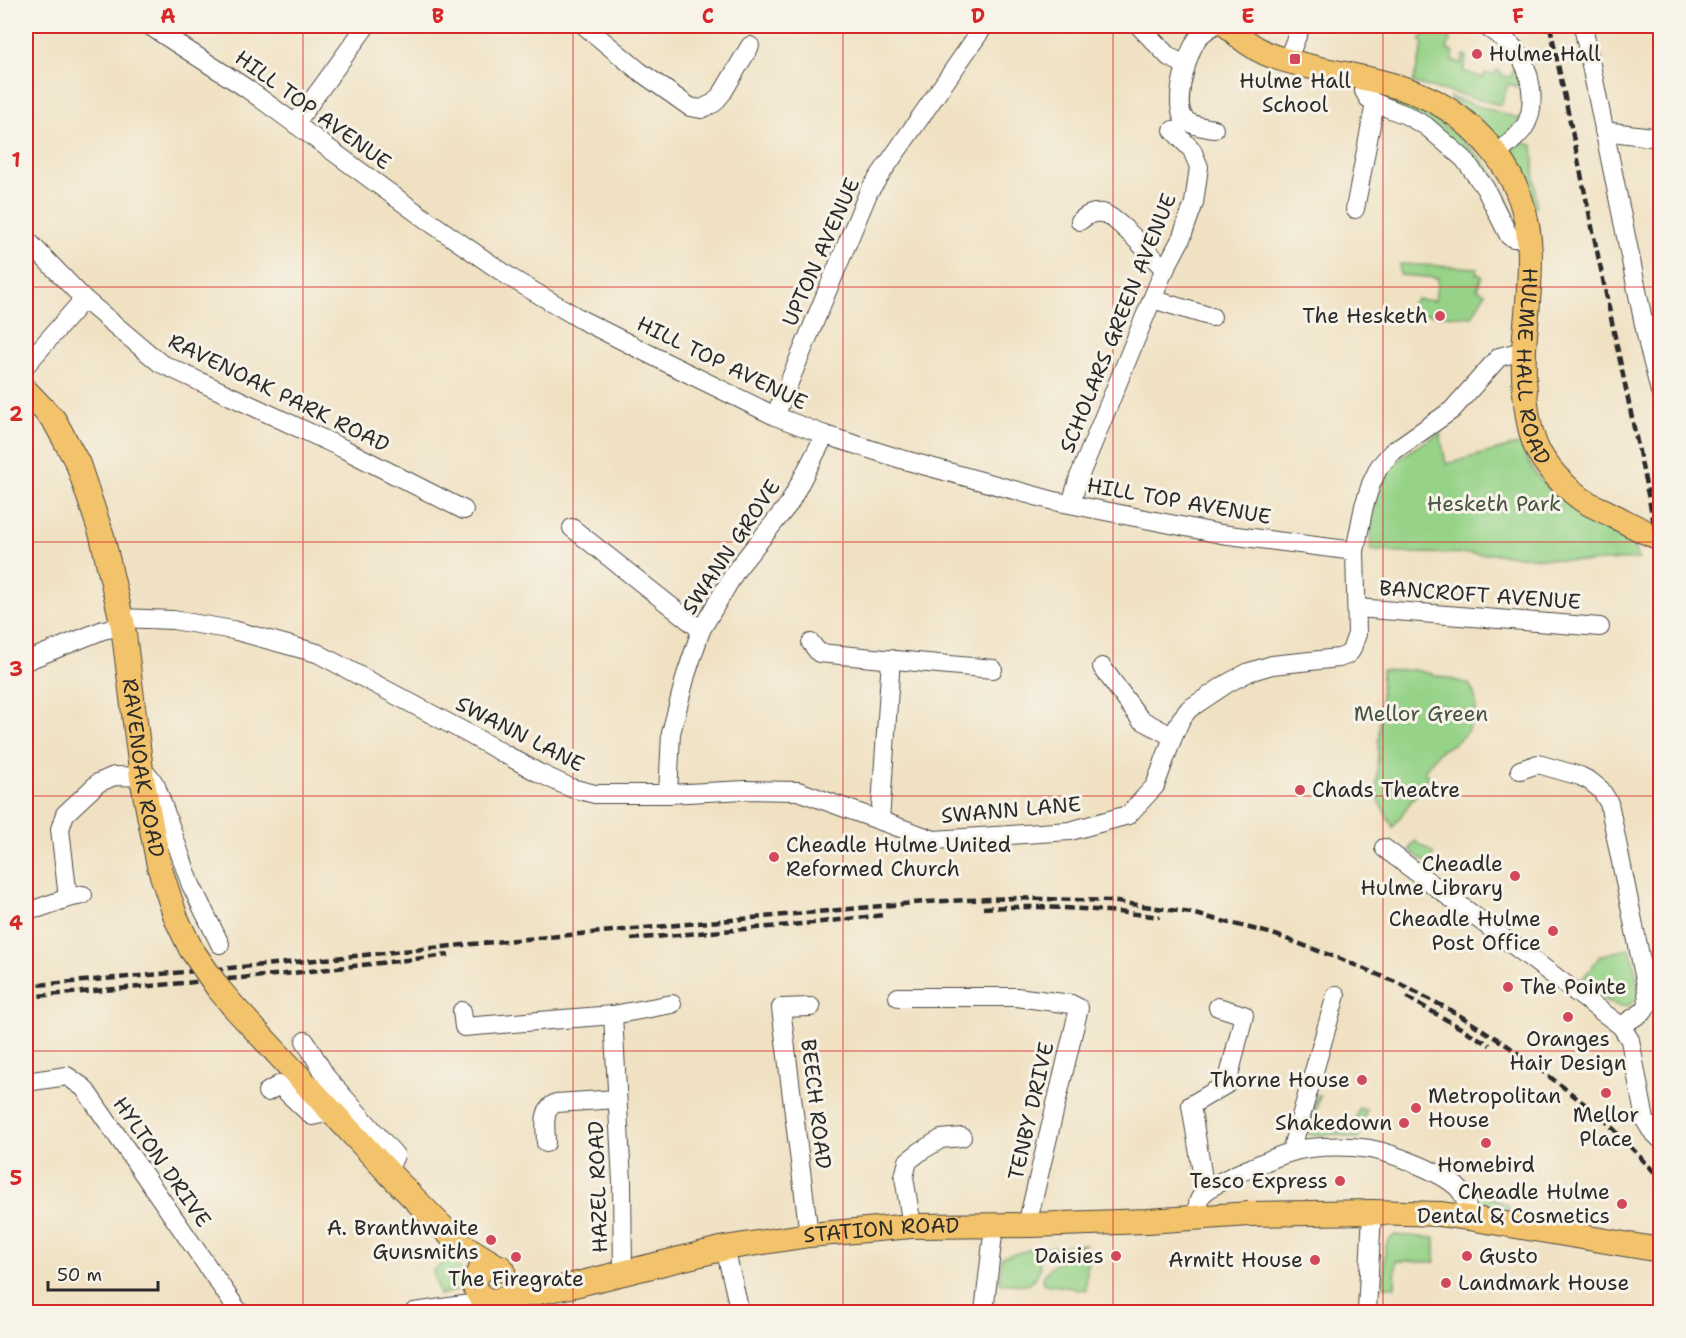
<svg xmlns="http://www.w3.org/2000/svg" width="1686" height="1338" font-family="'Shantell Sans',sans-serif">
  <rect width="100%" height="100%" fill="#f7f3e8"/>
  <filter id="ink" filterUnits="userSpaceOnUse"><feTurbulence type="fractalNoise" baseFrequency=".0167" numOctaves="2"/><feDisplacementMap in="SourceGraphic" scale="12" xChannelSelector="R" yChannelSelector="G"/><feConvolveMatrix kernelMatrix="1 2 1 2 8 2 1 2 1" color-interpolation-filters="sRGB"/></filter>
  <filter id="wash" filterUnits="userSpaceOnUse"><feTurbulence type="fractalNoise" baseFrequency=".008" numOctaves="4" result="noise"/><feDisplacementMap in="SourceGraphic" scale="24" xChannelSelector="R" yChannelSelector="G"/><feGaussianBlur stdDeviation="1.35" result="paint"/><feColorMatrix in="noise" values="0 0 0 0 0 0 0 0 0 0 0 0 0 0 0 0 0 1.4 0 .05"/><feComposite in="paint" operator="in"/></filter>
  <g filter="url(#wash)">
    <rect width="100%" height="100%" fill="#f0e1c2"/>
    <!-- green -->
    <g fill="#96d388" stroke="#607f5a" stroke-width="1.5">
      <polygon points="1439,28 1450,30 1448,37 1450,39 1447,50 1454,52 1452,60 1461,63 1464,55 1467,56 1463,71 1483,78 1485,73 1494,75 1496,70 1501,72 1501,75 1511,77 1513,69 1518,71 1520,87 1508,84 1501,105 1413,83 1423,45 1420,39 1429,32"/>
      <path d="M1377 94C1445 117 1501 159 1517 232L1495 192Z"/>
      <polygon points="1449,97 1521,119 1503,139 1499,139"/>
      <polygon points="1520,142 1533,145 1536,207 1533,208 1511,158 1510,153"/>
      <polygon points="1400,264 1477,268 1476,273 1482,276 1477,289 1485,293 1472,317 1411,313 1409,306 1416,299 1435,301 1438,278 1400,275"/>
      <path d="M1440 433 1446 464 1520 444C1525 454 1529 464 1535 473 1556 503 1594 515 1626 530L1639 559 1587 562 1497 554 1400 553 1370 550C1372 517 1373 482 1400 459 1412 448 1427 441 1440 433Z"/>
      <path d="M1382 670H1416L1469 684C1483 704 1474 729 1456 742 1451 746 1444 748 1439 752 1434 757 1429 765 1424 771L1429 776 1393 827 1376 796V792Z"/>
      <polygon points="1415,841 1434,854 1427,863 1409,850"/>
      <path d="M1630 948C1633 960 1638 977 1638 990 1639 994 1636 999 1633 1002 1619 1017 1592 989 1581 981L1600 956Z"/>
      <polygon points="1317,1096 1320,1096 1313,1121 1343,1130 1347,1120 1355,1122 1359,1108 1366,1110 1358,1139 1338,1134 1313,1135 1306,1133"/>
      <polygon points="1461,1182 1509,1206 1508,1211 1475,1206 1474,1195"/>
      <polygon points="1395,1235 1435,1238 1435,1262 1396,1261 1395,1287 1383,1286 1385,1247 1389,1240"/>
      <polygon points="1086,1244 1060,1256 1055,1256 1043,1248"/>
      <path d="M1036 1248C1042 1266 1042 1273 1028 1285L999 1283 1002 1257Z"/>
      <path d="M1088 1248 1086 1290 1045 1284 1042 1282C1045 1263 1072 1256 1088 1248Z"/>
      <polygon points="452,1255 461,1271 463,1285 454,1291 439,1295 433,1271"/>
    </g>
  </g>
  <g filter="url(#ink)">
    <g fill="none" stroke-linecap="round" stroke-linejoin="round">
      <defs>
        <g id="minor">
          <polyline points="150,26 246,88 424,218 511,278 582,320 667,363 775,416 825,435 901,459 1054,501 1221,534 1355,551"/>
          <polyline points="585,26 639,71 690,107 701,109 714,103 723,92 750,46"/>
          <polyline points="1139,26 1169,57 1186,65"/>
          <path d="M1213 26C1207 30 1199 35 1196 41 1187 56 1173 103 1184 118 1190 126 1204 127 1214 129"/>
          <path d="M1486 26C1494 33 1506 39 1515 49 1531 68 1538 106 1524 128 1517 138 1506 146 1497 154"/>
          <polyline points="1583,26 1648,344 1660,391"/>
          <polyline points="1287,61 1301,26"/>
          <polyline points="1364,79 1364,91 1368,98 1375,103 1406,115 1426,126 1464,159 1485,188 1509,236 1513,238 1530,237"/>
          <polyline points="295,124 366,26"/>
          <polyline points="1604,131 1660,138"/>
          <polyline points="1355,209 1375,103"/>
          <path d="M1080 221C1087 215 1092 212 1102 213 1115 215 1154 258 1165 270"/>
          <polyline points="26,239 84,299"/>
          <polyline points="1152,299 1212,317"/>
          <polyline points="26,365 84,299 160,363 342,448 464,510"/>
          <polyline points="775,416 869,191 984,26"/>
          <polyline points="1071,504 1079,477 1162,275 1181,239 1194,203 1199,167 1192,150 1173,130"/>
          <polyline points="572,528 701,630"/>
          <polyline points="1357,608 1600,627"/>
          <polyline points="121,618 173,620 233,630 317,653 465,732 539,773 571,788 595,794 668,794 745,790 798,791 934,840 1070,831 1128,815 1155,786 1173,737 1181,719 1189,709 1228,683 1249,672 1272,665 1339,658 1347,655 1351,651 1357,634 1355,551 1364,506 1371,484 1379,467 1392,452 1452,410 1499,357 1523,351"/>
          <polyline points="811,643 819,653 993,669"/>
          <polyline points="26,661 103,630 123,626"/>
          <polyline points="1102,667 1140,719 1173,737"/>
          <polyline points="1520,770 1538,764 1580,776 1590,781 1601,790 1609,803 1647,990 1648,1004 1644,1011 1621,1026"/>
          <polyline points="668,794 671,733 686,675 701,630 737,569 789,504 825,435"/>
          <polyline points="880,821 891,659"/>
          <polyline points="1384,848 1621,1026 1630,1040 1645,1120 1651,1130 1660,1139"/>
          <polyline points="68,898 60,829 65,814 98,783 114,776 150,777 156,786 191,885 220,944"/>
          <polyline points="39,908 68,898 83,895"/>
          <polyline points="898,997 1016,997 1071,1004 1079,1008 1027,1225"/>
          <polyline points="462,1011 464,1027 613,1015 672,1004"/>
          <polyline points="613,1015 622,1182 623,1273"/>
          <polyline points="305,1041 327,1078 395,1155 388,1172"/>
          <polyline points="26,1082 67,1076 84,1088 239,1312"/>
          <polyline points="267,1092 279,1085 312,1116 332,1112"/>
          <path d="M546 1143C546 1129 541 1109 556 1103L617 1099"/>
          <polyline points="1291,1151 1336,995"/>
          <polyline points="1205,1191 1191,1105 1227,1084 1244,1015 1218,1007"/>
          <path d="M1196 1218C1197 1213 1197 1205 1199 1200 1203 1189 1230 1177 1241 1172 1263 1163 1286 1151 1310 1148 1329 1146 1351 1146 1370 1149 1392 1153 1442 1172 1458 1188 1466 1196 1467 1207 1469 1218"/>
          <polyline points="912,1226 904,1177 908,1161 921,1151 941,1139 962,1137"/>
          <polyline points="809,1235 781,1008 811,1007"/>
          <polyline points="725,1248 740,1312"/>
          <polyline points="414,1312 492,1301"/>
          <polyline points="984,1312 994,1226"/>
          <polyline points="1367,1312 1372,1212"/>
        </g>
        <g id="major">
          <path id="s1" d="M1228 26C1259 57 1280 59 1320 69 1354 76 1389 82 1421 95 1458 110 1491 142 1510 176 1538 225 1530 281 1525 335 1522 364 1524 424 1538 451 1548 469 1563 485 1580 498 1589 505 1601 509 1612 515 1628 523 1643 532 1660 538"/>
          <path id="s2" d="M26 391 54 420 78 464 102 536 123 626 142 778 159 866 176 918 191 949"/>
          <polyline points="233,1006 388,1172 456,1241 503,1270"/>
          <path id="s3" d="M500 1267C472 1260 465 1297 492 1301L570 1286 725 1248 809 1235 912 1226 1031 1225 1148 1221 1249 1214 1312 1213 1372 1212 1440 1214 1469 1218 1660 1250"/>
        </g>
      </defs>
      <!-- minor casing -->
      <use href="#minor" stroke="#494642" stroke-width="20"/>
      <!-- major casing -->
      <use href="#major" stroke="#494642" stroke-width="26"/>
      <!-- minor -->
      <use href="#minor" stroke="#fff" stroke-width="18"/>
      <!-- major -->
      <use href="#major" stroke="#f2c36a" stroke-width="24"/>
      <!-- rail -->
      <g stroke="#2b2b2b" stroke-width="4.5" stroke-dasharray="9 4.5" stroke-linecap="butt">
        <polyline points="1550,26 1660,552"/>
        <path d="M983 908C1042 905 1101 909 1160 917"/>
        <polyline points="631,939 813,923 885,915"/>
        <polyline points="26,986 286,963 452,946 924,902 1012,898 1110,901 1191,913 1273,934 1343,960 1400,984 1456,1013 1508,1046 1558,1083 1606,1121 1660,1178"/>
        <polyline points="26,997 285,974 449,955"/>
        <polyline points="1407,997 1490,1045"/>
      </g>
      <defs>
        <polyline id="major-bridge" points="191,949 218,988 233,1006"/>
      </defs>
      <!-- major-bridge casing -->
      <use href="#major-bridge" stroke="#494642" stroke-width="26" stroke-linecap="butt"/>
      <!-- major-bridge -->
      <use href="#major-bridge" stroke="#f2c36a" stroke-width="24"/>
    </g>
  </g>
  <!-- grid -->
  <path fill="none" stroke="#d62828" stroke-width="1.5" stroke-opacity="0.55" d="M303 26V1312M573 26V1312M843 26V1312M1113 26V1312M1383 26V1312M26 287H1660M26 542H1660M26 796H1660M26 1051H1660"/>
  <!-- markers -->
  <g fill="#d1495b" stroke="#f7f3e8" stroke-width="2">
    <circle cx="1477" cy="54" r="6"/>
    <rect x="1289" y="53" width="12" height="12" rx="3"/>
    <circle cx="1440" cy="316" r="6"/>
    <circle cx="1300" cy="790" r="6"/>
    <circle cx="774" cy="857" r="6"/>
    <circle cx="1515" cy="876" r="6"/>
    <circle cx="1553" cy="931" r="6"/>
    <circle cx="1508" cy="987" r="6"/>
    <circle cx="1568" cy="1017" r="6"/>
    <circle cx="1362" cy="1080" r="6"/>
    <circle cx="1606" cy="1093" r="6"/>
    <circle cx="1416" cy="1108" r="6"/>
    <circle cx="1404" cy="1123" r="6"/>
    <circle cx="1486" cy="1143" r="6"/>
    <circle cx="1340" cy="1181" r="6"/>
    <circle cx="1622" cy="1204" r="6"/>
    <circle cx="491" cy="1240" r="6"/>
    <circle cx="1116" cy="1256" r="6"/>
    <circle cx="1467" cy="1256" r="6"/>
    <circle cx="516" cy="1257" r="6"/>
    <circle cx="1315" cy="1260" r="6"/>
    <circle cx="1446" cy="1283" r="6"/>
  </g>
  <g text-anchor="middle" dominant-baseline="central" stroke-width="6" stroke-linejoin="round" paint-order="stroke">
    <!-- poi labels -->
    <g font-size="21" fill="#2b2b2b" stroke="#f7f3e8" text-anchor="end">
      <text x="1489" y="54" text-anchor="start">Hulme Hall</text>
      <text x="1295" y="81" text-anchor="middle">Hulme Hall<tspan x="1295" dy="24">School</tspan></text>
      <text x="1428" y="316">The Hesketh</text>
      <text x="1312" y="790" text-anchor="start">Chads Theatre</text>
      <text x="786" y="845" text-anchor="start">Cheadle Hulme United<tspan x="786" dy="24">Reformed Church</tspan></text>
      <text x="1503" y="864">Cheadle<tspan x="1503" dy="24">Hulme Library</tspan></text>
      <text x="1541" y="919">Cheadle Hulme<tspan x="1541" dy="24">Post Office</tspan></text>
      <text x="1520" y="987" text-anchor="start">The Pointe</text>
      <text x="1568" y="1039" text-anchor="middle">Oranges<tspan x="1568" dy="24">Hair Design</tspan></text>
      <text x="1350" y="1080">Thorne House</text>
      <text x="1428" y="1096" text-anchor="start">Metropolitan<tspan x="1428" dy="24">House</tspan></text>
      <text x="1606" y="1115" text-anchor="middle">Mellor<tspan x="1606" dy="24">Place</tspan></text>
      <text x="1392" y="1123">Shakedown</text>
      <text x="1486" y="1165" text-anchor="middle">Homebird</text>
      <text x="1328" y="1181">Tesco Express</text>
      <text x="1610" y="1192">Cheadle Hulme<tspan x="1610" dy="24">Dental &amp; Cosmetics</tspan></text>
      <text x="479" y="1228">A. Branthwaite<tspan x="479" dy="24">Gunsmiths</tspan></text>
      <text x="1104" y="1256">Daisies</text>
      <text x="1479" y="1256" text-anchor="start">Gusto</text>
      <text x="1303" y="1260">Armitt House</text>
      <text x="516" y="1279" text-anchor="middle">The Firegrate</text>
      <text x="1458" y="1283" text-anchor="start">Landmark House</text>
    </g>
    <!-- street labels -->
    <g font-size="21" fill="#2b2b2b" stroke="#f7f3e8">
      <text transform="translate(313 110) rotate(36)">HILL TOP AVENUE</text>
      <text transform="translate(821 252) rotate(-66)">UPTON AVENUE</text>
      <text transform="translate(1118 323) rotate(-68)">SCHOLARS GREEN AVENUE</text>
      <text transform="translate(722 363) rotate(26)">HILL TOP AVENUE</text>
      <text stroke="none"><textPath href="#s1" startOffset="525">HULME HALL ROAD</textPath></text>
      <text transform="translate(279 393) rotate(26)">RAVENOAK PARK ROAD</text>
      <text transform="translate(1179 501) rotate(10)">HILL TOP AVENUE</text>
      <text transform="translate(731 547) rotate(-56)">SWANN GROVE</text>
      <text transform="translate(1480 595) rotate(4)">BANCROFT AVENUE</text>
      <text transform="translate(520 734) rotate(27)">SWANN LANE</text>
      <text stroke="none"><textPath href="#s2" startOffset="402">RAVENOAK ROAD</textPath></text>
      <text transform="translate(1011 810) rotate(-5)">SWANN LANE</text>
      <text transform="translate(816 1104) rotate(83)">BEECH ROAD</text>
      <text transform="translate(1031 1111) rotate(-77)">TENBY DRIVE</text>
      <text transform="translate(162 1162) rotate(55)">HYLTON DRIVE</text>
      <text transform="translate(598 1187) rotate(-92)">HAZEL ROAD</text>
      <text stroke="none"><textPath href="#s3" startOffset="458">STATION ROAD</textPath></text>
    </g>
    <!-- park labels -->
    <g font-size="21" fill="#465542" stroke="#f7f3e8">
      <text x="1494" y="504">Hesketh Park</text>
      <text x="1421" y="714">Mellor Green</text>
    </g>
  </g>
  <!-- margin -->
  <rect width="1686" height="1338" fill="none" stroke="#f7f3e8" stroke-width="66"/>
  <!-- scale -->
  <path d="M48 1281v9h110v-9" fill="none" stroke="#2b2b2b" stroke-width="3"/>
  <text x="57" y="1281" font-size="18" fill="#2b2b2b" stroke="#f7f3e8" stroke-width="4.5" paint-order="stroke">50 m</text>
  <rect x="33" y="33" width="1620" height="1272" fill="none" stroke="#d62828" stroke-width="2"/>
  <g font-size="20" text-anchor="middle" font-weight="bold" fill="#d62828">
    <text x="168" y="23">A</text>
    <text x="438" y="23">B</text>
    <text x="708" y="23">C</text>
    <text x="978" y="23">D</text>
    <text x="1248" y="23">E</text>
    <text x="1518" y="23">F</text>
    <text x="16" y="167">1</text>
    <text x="16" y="421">2</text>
    <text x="16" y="676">3</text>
    <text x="16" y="930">4</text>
    <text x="16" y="1185">5</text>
  </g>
</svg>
